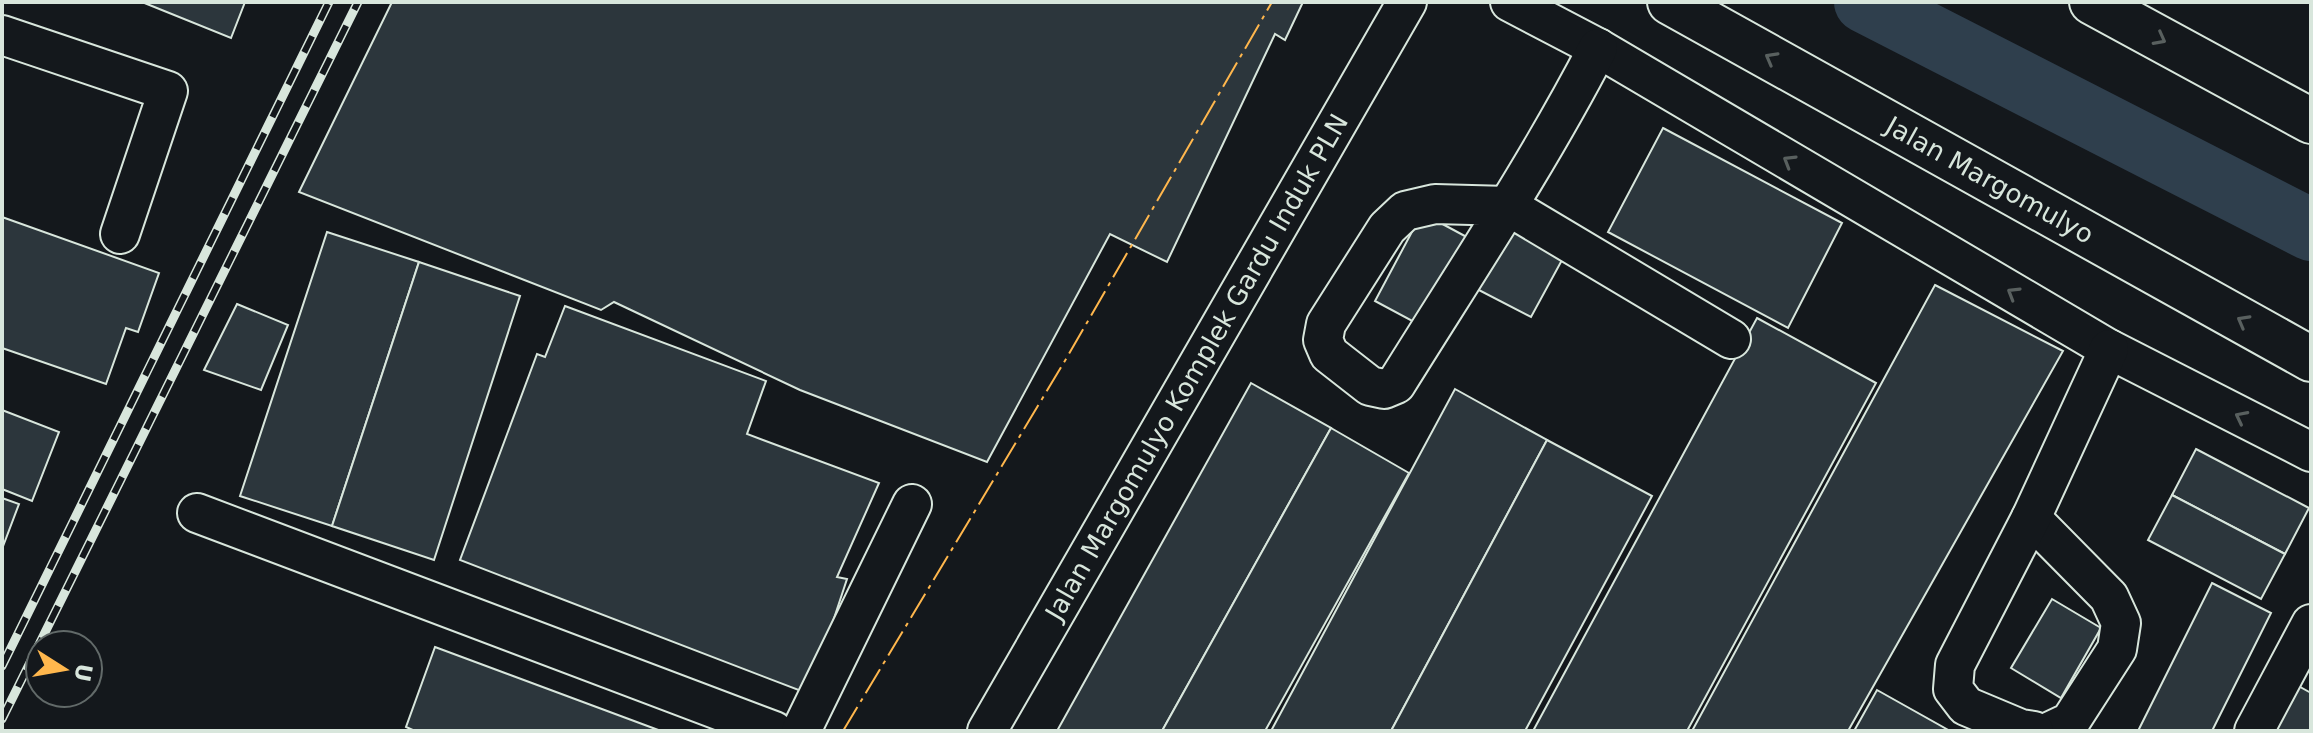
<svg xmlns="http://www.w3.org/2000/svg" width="2313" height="733" font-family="'DejaVu Sans',sans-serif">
  <rect width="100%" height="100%" fill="#14181c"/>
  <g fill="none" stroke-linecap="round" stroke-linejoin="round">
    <!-- river -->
    <polyline stroke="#2f3f4d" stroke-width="62" points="1865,2 2311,230"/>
  </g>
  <!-- building -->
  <g fill="#2c363c" stroke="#d8e6dc" stroke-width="2">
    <polygon points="142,2 245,2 231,38"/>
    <polygon points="392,2 1303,2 1285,40 1275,34 1167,262 1110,234 987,462 800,390 614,302 601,310 299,192"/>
    <polygon points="1663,128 1842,223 1788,328 1608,232"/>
    <polygon points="1422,213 1476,242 1429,330 1375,301"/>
    <polygon points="2,217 159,273 138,332 126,328 106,384 2,348"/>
    <polygon points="1509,218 1568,249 1531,317 1473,287"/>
    <polygon points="327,232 419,262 332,526 240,496"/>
    <polygon points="419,262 520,296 434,560 332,526"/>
    <polygon points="1935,285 2063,351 1848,731 1692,731"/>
    <polygon points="237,304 288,325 261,390 204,370"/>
    <polygon points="565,306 766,381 747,434 879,483 837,577 847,579 809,694 460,560 537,354 545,357"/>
    <polygon points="1757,318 1876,383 1687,731 1533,731"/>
    <polygon points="1251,383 1331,428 1162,731 1057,731"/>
    <polygon points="1455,389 1547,440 1391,731 1271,731"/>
    <polygon points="2,410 59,432 32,501 2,489"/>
    <polygon points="1331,428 1409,473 1265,731 1162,731"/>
    <polygon points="1547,440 1652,496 1525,731 1391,731"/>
    <polygon points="2196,449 2309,508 2285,554 2172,495"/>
    <polygon points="2172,495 2285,554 2261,599 2148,540"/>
    <polygon points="2,498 19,504 2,549"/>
    <polygon points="2212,583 2271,613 2212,731 2138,731"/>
    <polygon points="2052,599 2101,628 2061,698 2011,668"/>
    <polygon points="435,647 661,731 415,731 406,727"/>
    <polygon points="2284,678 2311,693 2311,731 2255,731"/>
    <polygon points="1877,690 1950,731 1854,731"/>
  </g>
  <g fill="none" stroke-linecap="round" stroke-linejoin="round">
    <defs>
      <g id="minor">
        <polyline points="1510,2 1598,48 2109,349 2311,452"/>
        <polyline points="2,35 168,91 120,234"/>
        <path d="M1598 48C1538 164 1465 273 1396 384L1384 389 1370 386 1329 354 1323 340 1326 324 1387 228 1405 211 1435 204 1508 206 1731 339"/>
        <polyline points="197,513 774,731"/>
        <polyline points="2031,518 2109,597 2121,623 2117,649 2070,722 2051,731"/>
        <polyline points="801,731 912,504"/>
        <path id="s1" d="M987 731 1407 2"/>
        <polyline points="2034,731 2021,729 1966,706 1953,689 1955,665 2031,518 2109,349"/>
        <polyline points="2254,731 2311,624"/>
      </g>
      <g id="major">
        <path id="s2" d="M1670 2 2311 359"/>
        <polyline points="2092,2 2311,121"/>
      </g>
    </defs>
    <!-- minor casing -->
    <use href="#minor" stroke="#d8e6dc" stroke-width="42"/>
    <!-- major casing -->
    <use href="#major" stroke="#d8e6dc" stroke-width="48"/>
    <!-- minor -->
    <use href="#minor" stroke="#14181c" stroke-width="38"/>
    <!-- major -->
    <use href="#major" stroke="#14181c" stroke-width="44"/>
    <defs>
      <g id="rail">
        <polyline points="2,666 329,2"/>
        <polyline points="2,719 358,2"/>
      </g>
    </defs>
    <!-- rail casing -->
    <use href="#rail" stroke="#d8e6dc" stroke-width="9"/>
    <!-- rail -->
    <use href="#rail" stroke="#14181c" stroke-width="6" stroke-dasharray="18" stroke-linecap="butt"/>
    <!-- power -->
    <polyline stroke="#ffb74d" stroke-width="2" stroke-dasharray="28 6 4 6" stroke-linecap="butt" points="843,731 1066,359 1272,2"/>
  </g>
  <!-- one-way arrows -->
  <defs><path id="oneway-chevron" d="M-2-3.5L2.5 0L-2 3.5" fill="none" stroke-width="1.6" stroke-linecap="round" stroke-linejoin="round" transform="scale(2)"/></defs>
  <g stroke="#59605f">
    <use href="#oneway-chevron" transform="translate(2160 39) rotate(28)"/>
    <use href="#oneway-chevron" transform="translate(1771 58) rotate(-151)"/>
    <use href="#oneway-chevron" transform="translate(1789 161) rotate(-149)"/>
    <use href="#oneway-chevron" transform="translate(2013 293) rotate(-149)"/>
    <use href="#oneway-chevron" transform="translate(2243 321) rotate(-151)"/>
    <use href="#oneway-chevron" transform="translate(2241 417) rotate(-153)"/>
  </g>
  <g text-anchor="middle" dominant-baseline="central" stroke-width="6" stroke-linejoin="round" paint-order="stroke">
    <!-- street labels -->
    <g font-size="26" fill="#d8e6dc" stroke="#14181c">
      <text stroke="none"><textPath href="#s2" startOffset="366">Jalan Margomulyo</textPath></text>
      <text stroke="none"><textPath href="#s1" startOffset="420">Jalan Margomulyo Komplek Gardu Induk PLN</textPath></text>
    </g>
  </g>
  <!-- border -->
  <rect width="2313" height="733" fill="none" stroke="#d8e6dc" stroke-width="8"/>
  <!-- north arrow -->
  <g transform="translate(64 669) rotate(101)"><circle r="38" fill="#14181c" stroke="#626a69" stroke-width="2"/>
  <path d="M0-6L14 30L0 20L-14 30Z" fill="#ffb74d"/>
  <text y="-12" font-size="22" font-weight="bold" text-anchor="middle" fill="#d8e6dc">U</text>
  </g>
</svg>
